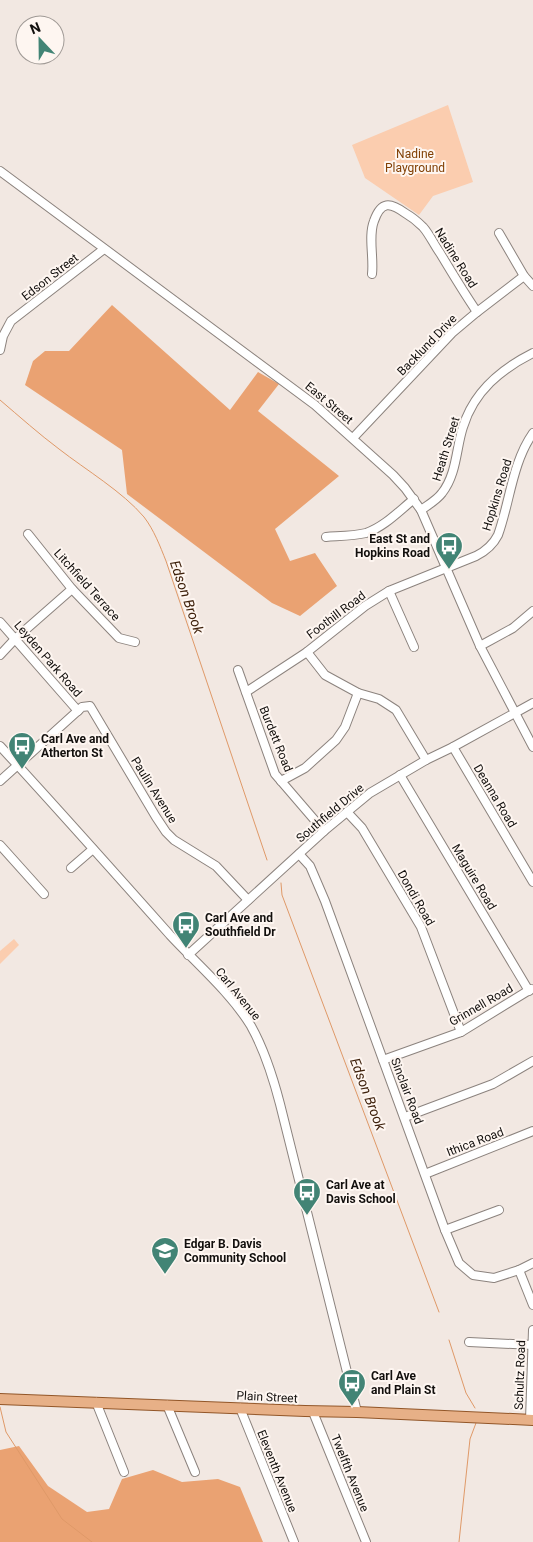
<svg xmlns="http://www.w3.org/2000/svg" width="533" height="1542" font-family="Roboto,sans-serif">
  <rect width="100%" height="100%" fill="#f2e8e2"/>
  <!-- green -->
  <g fill="#fbcdaf">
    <polygon points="448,105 473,182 433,196 419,215 365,178 352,145"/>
    <polygon points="14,939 19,945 0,964 0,951"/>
  </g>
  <!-- forest -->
  <g fill="#eaa272">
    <polygon points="112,305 230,410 258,372 279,384 258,411 339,476 275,529 290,561 315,553 337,586 300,616 272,603 127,494 122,450 25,385 33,361 45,351 69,351"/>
    <polygon points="19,1446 48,1486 87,1512 109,1509 122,1479 153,1470 182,1482 218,1479 240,1487 263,1542 0,1542 0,1450"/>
  </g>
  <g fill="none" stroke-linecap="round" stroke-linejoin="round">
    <!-- stream -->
    <g stroke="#df9968" stroke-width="1">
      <path d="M0 400C20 417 39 434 59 449 86 470 123 492 144 517 154 530 160 546 166 561L267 860"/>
      <polyline points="281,883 282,895 439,1312"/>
      <polyline points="449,1340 466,1393 475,1408"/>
      <polyline points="0,1407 6,1432 62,1519 92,1542"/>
      <polyline points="459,1542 470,1439 476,1423"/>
    </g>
    <defs>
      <g id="minor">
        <polyline points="0,171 315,405 393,475 405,488 421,510 480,646 533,747"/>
        <polyline points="499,233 524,276 533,286"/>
        <path d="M372 274C374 257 368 236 374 221 381 201 390 202 405 213 412 217 418 222 423 227 430 235 434 245 440 253 452 273 464 293 477 312"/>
        <polyline points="0,350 3,336 11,321 104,249"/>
        <polyline points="353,438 452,333 477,312 524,276"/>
        <path d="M421 510C428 505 437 500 442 493 457 474 456 448 463 427 474 391 501 369 533 353"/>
        <polyline points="28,534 72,589 119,638 135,642"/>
        <path d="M326 537C339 536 353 536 366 533 384 527 399 511 414 499"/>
        <polyline points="389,591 414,647"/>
        <polyline points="0,622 78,711"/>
        <polyline points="480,646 513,628 533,611"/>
        <polyline points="307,652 325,675 358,693 379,699 396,710 426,760"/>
        <polyline points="0,655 15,639 72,589"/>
        <polyline points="238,670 275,774 324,831"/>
        <path d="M246 692 307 652 365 606 389 591 476 556C486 551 493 545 498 535 510 502 512 463 533 433"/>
        <path d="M0 746C57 808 114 872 170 935 197 964 231 993 251 1026 265 1051 273 1077 280 1104L357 1412"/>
        <polyline points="453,747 533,882"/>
        <polyline points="400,775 529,991"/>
        <polyline points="0,781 82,707 90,706 156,817 166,832 174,840 216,866 248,900"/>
        <polyline points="281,781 305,768 336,740 345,727 358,693"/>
        <polyline points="347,812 362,828 421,927 461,1032"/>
        <polyline points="0,845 44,894"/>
        <polyline points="299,854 310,866 325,901 445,1230 459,1263 473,1275 494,1278 519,1270 533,1263"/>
        <polyline points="71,868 93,849"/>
        <polyline points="188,955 324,831 370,793 426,760 453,747 533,703"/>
        <polyline points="383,1060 461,1032 531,989"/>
        <polyline points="405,1117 493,1084 533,1061"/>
        <polyline points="425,1174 533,1131"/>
        <polyline points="445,1230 499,1210"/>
        <polyline points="519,1270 533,1305"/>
        <polyline points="469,1342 533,1345"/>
        <polyline points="96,1402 124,1472"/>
        <polyline points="167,1405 195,1472"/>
        <polyline points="240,1408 294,1542"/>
        <polyline points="313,1412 366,1542"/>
        <polyline points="530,1420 533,1330"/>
      </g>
      <polyline id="major" points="0,1399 305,1411 357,1412 533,1420"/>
    </defs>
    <!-- minor casing -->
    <use href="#minor" stroke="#8c837e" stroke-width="10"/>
    <!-- major casing -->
    <use href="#major" stroke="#925628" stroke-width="12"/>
    <!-- minor -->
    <use href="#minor" stroke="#fff" stroke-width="8"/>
    <!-- major -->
    <use href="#major" stroke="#e7b087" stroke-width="10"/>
  </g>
  <!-- icons -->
  <defs>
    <symbol id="bus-pin" viewBox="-11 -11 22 30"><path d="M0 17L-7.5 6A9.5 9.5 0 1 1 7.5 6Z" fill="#428475" stroke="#fef6f1"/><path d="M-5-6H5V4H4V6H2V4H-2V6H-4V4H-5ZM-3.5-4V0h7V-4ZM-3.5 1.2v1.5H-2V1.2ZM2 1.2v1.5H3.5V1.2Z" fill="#fff"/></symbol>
    <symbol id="school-pin" viewBox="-11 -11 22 30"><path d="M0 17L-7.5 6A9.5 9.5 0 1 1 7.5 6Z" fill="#428475" stroke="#fef6f1"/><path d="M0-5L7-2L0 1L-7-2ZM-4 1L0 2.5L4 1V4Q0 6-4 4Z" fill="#fff"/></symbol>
  </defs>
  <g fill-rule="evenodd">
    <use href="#bus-pin" x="433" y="530" width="32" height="43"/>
    <use href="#bus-pin" x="6" y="730" width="32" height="43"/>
    <use href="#bus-pin" x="170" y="909" width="32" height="43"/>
    <use href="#bus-pin" x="291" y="1176" width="32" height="43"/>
    <use href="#school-pin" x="149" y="1235" width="32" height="43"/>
    <use href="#bus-pin" x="336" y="1367" width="32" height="43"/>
  </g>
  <g text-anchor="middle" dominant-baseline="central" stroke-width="4" stroke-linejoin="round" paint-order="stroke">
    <!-- park labels -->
    <g font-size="12" fill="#824106" stroke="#fef6f1">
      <text x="415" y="154">Nadine<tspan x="415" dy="14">Playground</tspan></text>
    </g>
    <!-- street labels -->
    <g font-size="12" fill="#120f0d" stroke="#fef6f1">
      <text transform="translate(456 258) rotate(58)">Nadine Road</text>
      <text transform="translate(50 277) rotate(-38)">Edson Street</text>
      <text transform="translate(427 345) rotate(-46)">Backlund Drive</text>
      <text transform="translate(329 403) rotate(40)">East Street</text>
      <text transform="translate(446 449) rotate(-73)">Heath Street</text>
      <text transform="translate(497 495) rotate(-73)">Hopkins Road</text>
      <text transform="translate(87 585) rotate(48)">Litchfield Terrace</text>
      <text transform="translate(336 615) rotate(-37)">Foothill Road</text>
      <text transform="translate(48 659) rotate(49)">Leyden Park Road</text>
      <text transform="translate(276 739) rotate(68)">Burdett Road</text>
      <text transform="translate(154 790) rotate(58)">Paulin Avenue</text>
      <text transform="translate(495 796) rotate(59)">Deanna Road</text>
      <text transform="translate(330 813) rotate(-40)">Southfield Drive</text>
      <text transform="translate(474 877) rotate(59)">Maguire Road</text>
      <text transform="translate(416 898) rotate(60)">Dondi Road</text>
      <text transform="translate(238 994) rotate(51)">Carl Avenue</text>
      <text transform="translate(481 1005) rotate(-30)">Grinnell Road</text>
      <text transform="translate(407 1091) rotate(69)">Sinclair Road</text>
      <text transform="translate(475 1142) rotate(-21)">Ithica Road</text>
      <text transform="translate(520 1375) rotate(-88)">Schultz Road</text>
      <text transform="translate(267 1397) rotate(3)">Plain Street</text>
      <text transform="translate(277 1471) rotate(68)">Eleventh Avenue</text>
      <text transform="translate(350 1473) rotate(68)">Twelfth Avenue</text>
    </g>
    <!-- poi labels -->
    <g font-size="12" font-weight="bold" fill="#120f0d" stroke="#fef6f1" text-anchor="start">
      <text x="430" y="539" text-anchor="end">East St and<tspan x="430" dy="14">Hopkins Road</tspan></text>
      <text x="41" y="739">Carl Ave and<tspan x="41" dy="14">Atherton St</tspan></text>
      <text x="205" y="918">Carl Ave and<tspan x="205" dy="14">Southfield Dr</tspan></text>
      <text x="326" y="1185">Carl Ave at<tspan x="326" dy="14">Davis School</tspan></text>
      <text x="184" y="1244">Edgar B. Davis<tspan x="184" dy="14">Community School</tspan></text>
      <text x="371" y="1376">Carl Ave<tspan x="371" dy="14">and Plain St</tspan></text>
    </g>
    <!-- water labels -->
    <g font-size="14" font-style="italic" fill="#3e210c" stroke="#fef6f1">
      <text transform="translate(187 597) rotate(71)">Edson Brook</text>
      <text transform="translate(368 1094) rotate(69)">Edson Brook</text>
    </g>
  </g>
  <!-- north arrow -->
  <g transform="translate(40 40) rotate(338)"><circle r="24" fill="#fef6f1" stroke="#a09a96"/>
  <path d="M0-4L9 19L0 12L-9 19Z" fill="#428475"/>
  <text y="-8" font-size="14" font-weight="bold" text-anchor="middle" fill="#120f0d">N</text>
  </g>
</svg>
